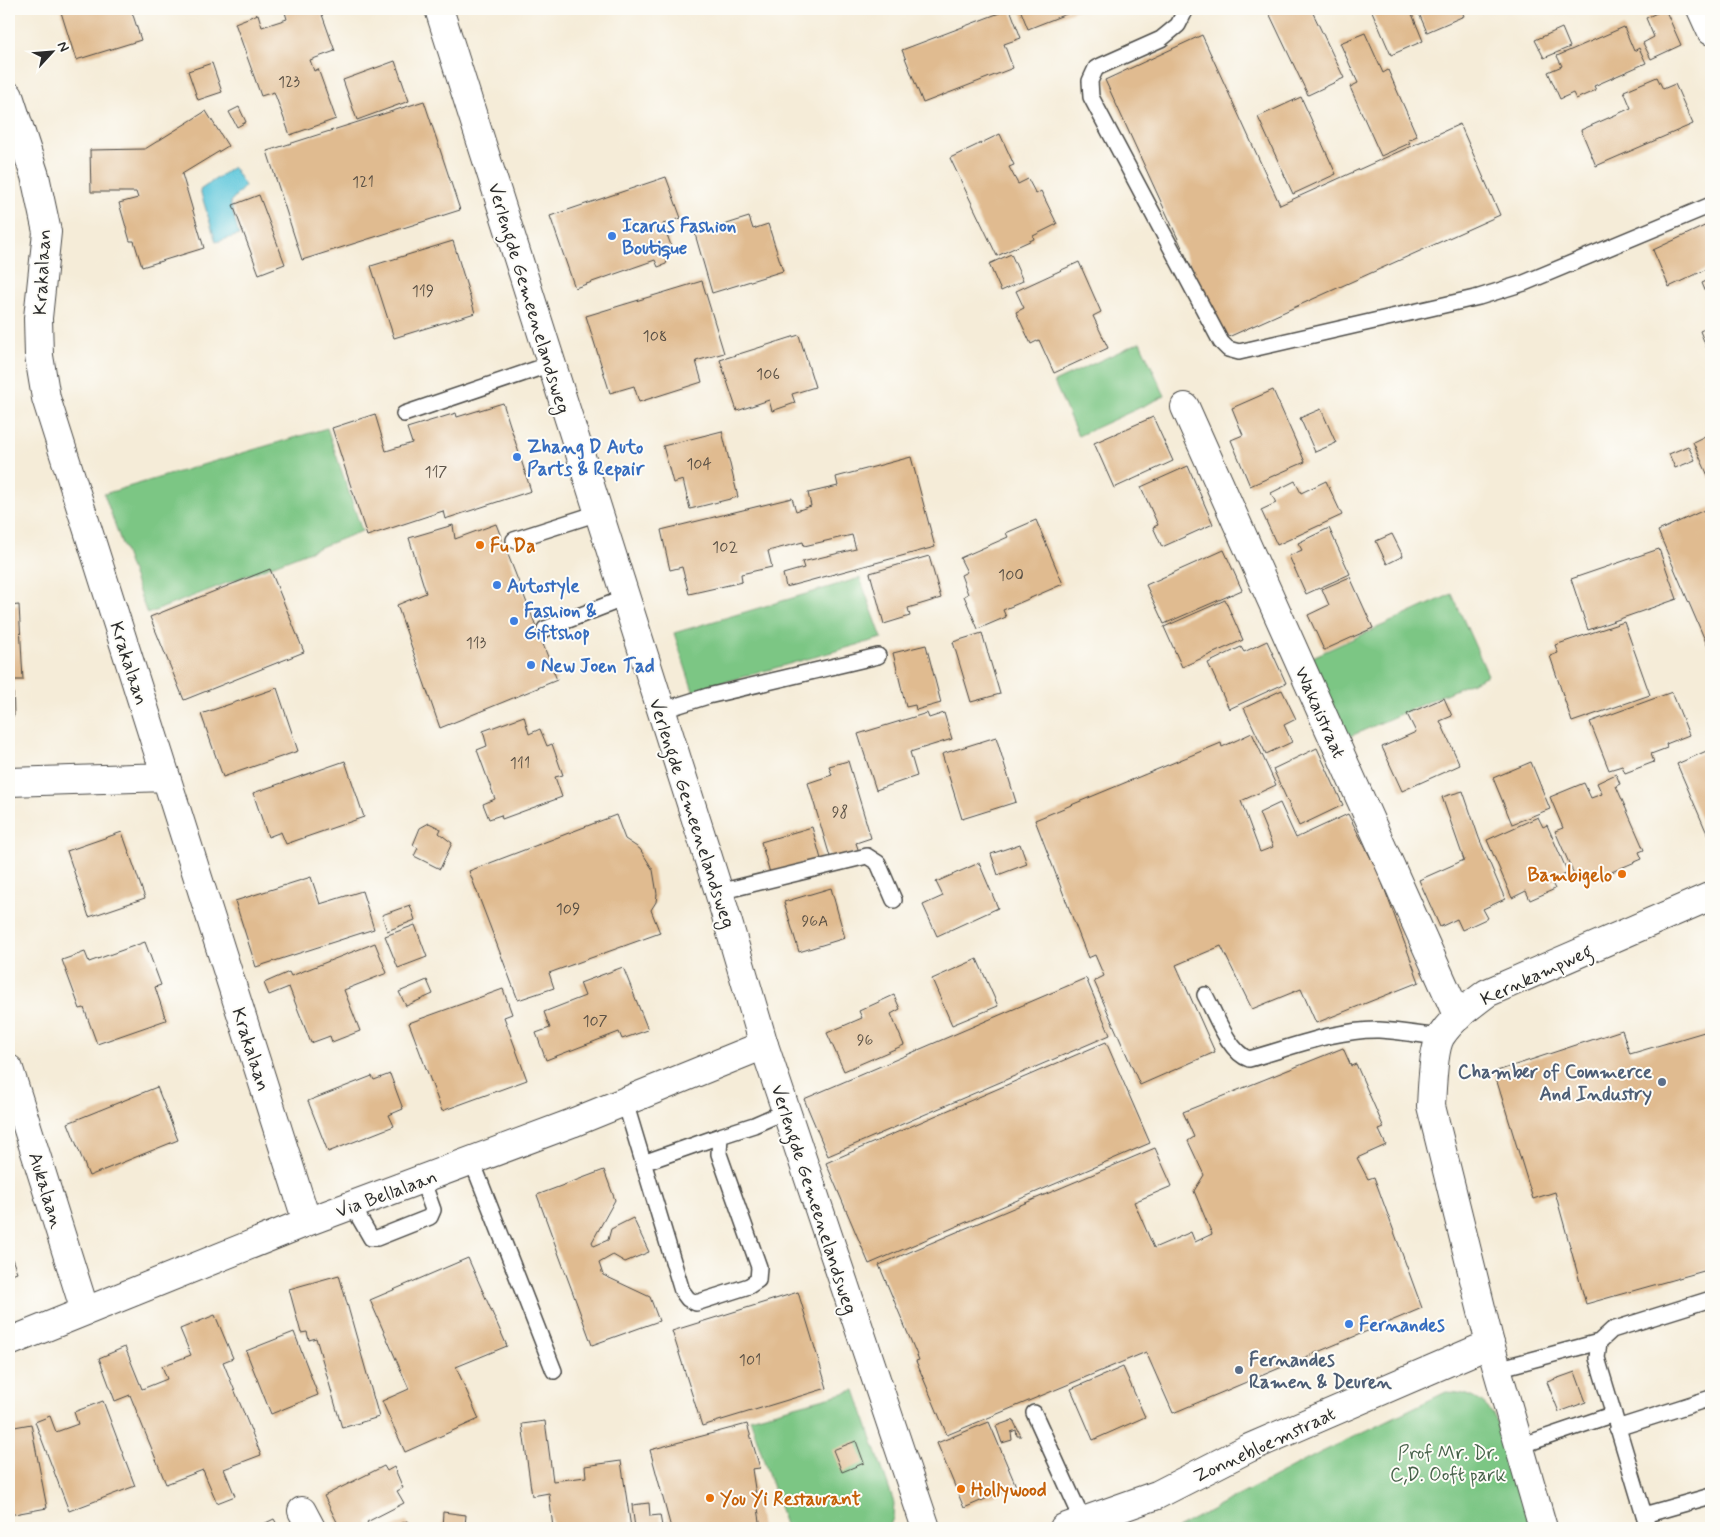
<svg xmlns="http://www.w3.org/2000/svg" width="1720" height="1537" font-family="Mynerve,sans-serif">
<rect width="100%" height="100%" fill="#fdfcf7"/>
<filter id="ink" filterUnits="userSpaceOnUse"><feTurbulence type="fractalNoise" baseFrequency=".02" numOctaves="2"/><feDisplacementMap in="SourceGraphic" scale="10" xChannelSelector="R" yChannelSelector="G"/><feConvolveMatrix kernelMatrix="1 2 1 2 8 2 1 2 1" color-interpolation-filters="sRGB"/></filter>
<filter id="wash" filterUnits="userSpaceOnUse"><feTurbulence type="fractalNoise" baseFrequency=".0096" numOctaves="4" result="noise"/><feDisplacementMap in="SourceGraphic" scale="20" xChannelSelector="R" yChannelSelector="G"/><feGaussianBlur stdDeviation="1.12" result="paint"/><feColorMatrix in="noise" values="0 0 0 0 0 0 0 0 0 0 0 0 0 0 0 0 0 1.4 0 .05"/><feComposite in="paint" operator="in"/></filter>
<g filter="url(#wash)">
<rect width="100%" height="100%" fill="#f5ecd8"/>
<path fill="#7bc684" stroke="#537858" d="M1140 342 1165 396 1078 436 1054 382Z
M327 428 362 531 147 614 104 494Z
M860 578 882 638 693 691 674 633Z
M1452 594 1488 675 1342 740 1306 660Z
M855 1390 894 1503 893 1518 889 1528H786L750 1418Z
M1446 1392C1494 1392 1501 1428 1514 1466 1521 1487 1528 1507 1534 1528H1177L1320 1453Z"/>
<path fill="#5fc7db" stroke="#457983" d="M233 167 245 186 230 202 239 235 216 242 200 190Z"/>
<g id="blocks">
<path fill="#e0bb90" d="M60 9H131L141 40 76 60Z
M284 9H320L335 51 310 60 314 71 318 69 336 119 290 135 274 92 261 96 235 23 258 14 262 27 287 19Z
M1010 9 1021 38 1004 44 1013 68 923 103 902 50Z
M1020 9H1079L1028 29Z
M1278 9H1311L1344 78 1308 95 1269 13Z
M1371 9H1410L1423 41 1391 55Z
M1417 9H1461L1464 16 1427 32Z
M1665 9 1681 45 1651 59 1643 43 1654 37 1646 18Z
M1624 27 1634 51 1639 48 1646 63 1594 86 1596 90 1576 99 1573 93 1560 99 1548 72 1562 66 1557 56Z
M1562 28 1570 47 1544 58 1535 40Z
M1365 33 1383 73 1388 70 1417 136 1408 140 1410 143 1381 156 1350 87 1358 83 1340 43Z
M1202 35 1280 205 1460 124 1500 215 1224 339 1105 80Z
M395 61 409 101 357 120 343 80Z
M212 63 222 92 198 100 188 71Z
M1657 77 1663 89 1675 84 1693 124 1596 166 1581 130 1631 108 1624 91Z
M1301 97 1336 174 1293 194 1258 117Z
M424 101 460 210 302 260 267 151Z
M239 107 246 122 237 127 229 112Z
M206 111 228 146 182 174 204 248 142 267 134 241H130L119 203 138 198 136 192H91L90 150 145 149Z
M1000 134 1014 165 1009 167 1018 184 1028 179 1036 194 1041 191 1057 224 1033 236 1034 239 997 256 950 158Z
M666 177 681 218 663 224 672 248 666 264 658 267 655 260 575 288 550 216Z
M259 195 285 264 259 274 233 205Z
M749 217 753 229 768 224 783 271 712 293 695 234Z
M1711 223V267L1669 287 1653 250Z
M453 241 475 313 394 338 371 266Z
M1011 254 1023 281 1001 291 989 264Z
M1079 262 1101 312 1093 316 1108 348 1054 373 1039 340 1031 344 1016 312 1024 308 1016 291Z
M1711 279V305L1702 283Z
M702 281 724 353 696 361 702 382 639 402 634 386 610 393 586 316Z
M1711 326V359L1700 331Z
M799 335 815 387 792 394 795 403 772 411 769 400 737 411 720 360Z
M1273 390 1305 462 1250 486 1231 440 1243 435 1232 408Z
M503 403 531 491 445 519 443 511 367 536 332 428 375 414 386 451 412 443 407 428 456 413 457 417Z
M1321 409 1336 443 1315 452 1300 418Z
M1153 417 1173 461 1114 488 1094 443Z
M722 431 738 497 690 509 683 480 673 483 663 446Z
M1711 433V477L1709 478 1693 442Z
M1688 446 1695 460 1675 468 1669 454Z
M911 457 935 547 786 587 783 574 804 568 802 562 856 549 852 535 804 546 803 542 768 551 772 567 741 574 742 582 689 594 682 567 670 570 661 530 792 498 796 511 811 506 808 493 838 486 836 477Z
M1188 466 1213 524 1162 547 1153 527 1158 525 1141 487Z
M1295 481 1301 493 1326 481 1342 515 1277 545 1261 510 1276 503 1271 493Z
M1711 507V654L1658 531Z
M1036 520 1063 584 1003 610 1006 617 978 629 964 596 968 594 961 575 967 572 960 558 1008 537 1006 533Z
M496 524 557 680 440 728 397 605 426 593 409 538 453 525 455 539Z
M1329 528 1350 574 1306 594 1289 556 1302 550 1298 543Z
M1392 534 1403 556 1387 564 1376 541Z
M1659 549 1677 599 1588 630 1571 579Z
M1224 550 1242 590 1164 624 1146 585Z
M929 556 941 598 908 608 910 616 884 624 870 573Z
M270 569 304 652 184 700 150 617Z
M1350 577 1373 628 1324 650 1308 615 1329 605 1322 589Z
M1225 600 1243 640 1182 667 1164 627Z
M19 605 23 680H13L14 716H9V606Z
M1624 622 1650 695 1572 722 1550 656 1558 653 1555 645Z
M982 633 1000 694 971 702 953 642Z
M1267 641 1286 683 1229 709 1208 663 1241 647 1244 652Z
M926 645 941 703 916 710 915 705 906 707 893 653Z
M277 688 298 751 223 777 201 714Z
M1282 690 1296 719 1284 725 1292 742 1266 754 1244 708Z
M1672 692 1689 735 1666 744 1667 748 1651 754 1654 762 1625 773 1622 766 1609 770 1590 722Z
M1444 698 1452 716 1440 721 1460 765 1402 791 1382 747 1416 732 1407 714Z
M927 713 929 718 944 713 952 739 910 752 917 776 876 790 858 734Z
M524 716 529 734 540 729 547 746 552 744 563 775 555 777 562 797 502 819 501 815 489 819 483 804 495 799 477 750 487 746 483 731Z
M1252 733 1276 785 1241 801 1260 852 1273 847 1259 813 1280 803 1296 838 1348 814 1379 874 1419 982 1316 1023 1301 989 1252 1009 1221 946 1176 965 1215 1052 1140 1085 1094 981 1104 976 1095 955 1088 958 1035 820 1221 743 1222 747Z
M996 737 1016 802 962 819 942 754Z
M1317 748 1343 805 1299 826 1273 769Z
M1711 749V838H1709L1677 764Z
M345 761 364 817 286 844 281 832 268 837 253 793Z
M848 761 871 838 856 843 859 852 831 860 808 783 832 775 829 766Z
M1531 762 1550 809 1512 824 1493 778Z
M1616 774 1620 784 1616 786 1644 850 1639 852 1642 859 1586 883 1582 874 1575 877 1555 831 1563 828 1550 797 1584 783 1591 798 1602 794 1597 783Z
M1463 791 1479 838 1505 899 1483 909 1488 918 1462 930 1457 919 1440 927 1419 880 1464 860 1442 797Z
M616 815 625 839 640 849 653 870 657 894 656 902 651 910 660 933 549 973 554 988 518 1000 469 871Z
M1538 817 1543 827 1547 825 1568 873 1551 881 1555 889 1530 900 1526 891 1512 898 1487 840Z
M429 823 441 829 439 833 452 843 440 869 414 856 418 848 413 845 420 828Z
M812 827 821 859 770 873 761 842Z
M122 832 145 898 89 917 67 851Z
M1020 844 1027 864 998 875 991 854Z
M979 863 998 908 937 936 923 905 943 896 936 882Z
M311 877 320 904 362 891 374 929 256 967 235 901Z
M831 888 845 938 799 952 784 902Z
M410 905 415 920 387 931 382 915Z
M415 925 427 957 398 968 385 936Z
M145 942 161 985 155 987 166 1020 97 1044 84 1008 80 1009 62 960 85 952 89 962Z
M375 943 387 973 344 990 360 1031 332 1042 330 1036 311 1043 289 987 269 995 264 983 289 972 291 976Z
M977 959 998 1006 952 1025 932 979Z
M623 967 648 1030 622 1039 619 1032 546 1060 536 1033 550 1028 544 1012 585 996 580 983Z
M1086 978 1110 1035 828 1156 804 1099Z
M427 980 433 994 406 1006 399 992Z
M503 989 512 1014 504 1017 527 1080 442 1111 409 1023Z
M894 995 900 1009 891 1014 904 1045 844 1071 827 1033 862 1018 859 1011Z
M1622 1030 1630 1054 1711 1030V1269L1586 1304 1555 1192 1533 1199 1494 1072Z
M1106 1042 1150 1143 869 1264 826 1163Z
M1343 1048 1351 1066 1356 1064 1384 1128 1379 1130 1386 1145 1357 1158 1368 1179 1374 1177 1422 1308 1173 1413 1146 1352 947 1435 916 1361 919 1360 879 1265 1155 1148 1172 1186 1134 1202 1154 1248 1191 1232 1195 1242 1212 1234 1194 1191 1204 1175 1188 1141 1194 1137 1183 1112Z
M390 1074 403 1109 389 1115 394 1126 328 1152 308 1101 372 1076 374 1080Z
M157 1087 178 1140 89 1176 68 1123Z
M604 1170 615 1200 592 1242 594 1246 608 1240 611 1229 633 1218 649 1252 625 1262 613 1255 599 1263 603 1275 650 1297 659 1321 592 1345 537 1195Z
M9 1251 17 1272 9 1275Z
M468 1258 507 1346 456 1367 479 1419 405 1452 382 1401 409 1389 370 1300Z
M339 1275 379 1417 342 1428 316 1338 309 1340 307 1332 301 1333 289 1289Z
M798 1292 827 1388 702 1426 672 1331Z
M215 1315 233 1358 223 1362 261 1455 224 1469 235 1496 217 1503 203 1470 166 1484 130 1395 115 1401 99 1358 125 1347 142 1389 167 1379 162 1366 191 1355 180 1329Z
M294 1332 318 1395 271 1414 246 1351Z
M1123 1367 1145 1417 1093 1440 1071 1389Z
M1575 1372 1586 1402 1559 1412 1547 1382Z
M103 1401 135 1486 69 1511 35 1422 50 1416 56 1432 78 1424 74 1412Z
M1013 1420 1021 1436H1017L1016 1430 1011 1432 1012 1440 1002 1443 996 1426Z
M545 1421 553 1481 586 1477 585 1466 621 1461 631 1528H553L549 1493 532 1496 522 1424Z
M989 1422 1016 1486 964 1508 937 1443Z
M31 1424 47 1508 9 1515V1428Z
M747 1424 760 1468 752 1469 761 1528H671L650 1450Z
M856 1441 864 1463 842 1472 833 1450Z
M384 1466 387 1471 394 1467 403 1488 397 1491 404 1503 367 1522 370 1528H340L324 1496Z
M649 1503 650 1516 660 1515 662 1526 666 1525 667 1528H635L632 1505Z
M443 1512 466 1515 465 1526 475 1528H442Z
M274 1519 279 1528H255Z
M407 1521 410 1528H391Z"/>
</g>
</g>
<g filter="url(#ink)">
<use href="#blocks" fill-opacity="0" stroke="#494845" stroke-width="1"/>
<g fill="none" stroke-linecap="round" stroke-linejoin="round">
<defs>
<path id="lane" d="M1186 9 1178 25 1161 39 1096 68 1090 81 1091 97 1221 342 1228 349 1239 352 1479 297 1524 283 1711 205
M404 414 551 364
M514 540 598 513
M545 629 625 598
M660 711 708 696 878 656
M719 892 867 856 878 863 894 900
M1205 995C1215 1013 1229 1053 1249 1059 1290 1048 1336 1029 1379 1030 1399 1031 1420 1035 1440 1037
M625 1102 682 1291 688 1299 696 1303 749 1286 758 1280 759 1267 719 1154 720 1136 754 1125 786 1111
M472 1161 554 1371
M643 1163 720 1136
M352 1205 371 1238H377L430 1217 433 1210 422 1179
M1497 1369 1599 1342
M1034 1413 1083 1521
M1617 1428 1711 1398
M1520 1446 1614 1414
M1644 1515 1711 1496
M1648 1528 1597 1358 1599 1342 1612 1330 1711 1299"/>
<path id="street" d="M1701 9 1711 31
M9 96 35 176 47 232 38 318 39 356 46 398 307 1222
M1185 407 1458 1017
M9 782 166 777
M9 1069 85 1311
M9 1342 307 1222 572 1123 764 1045
M1490 1344 1543 1528
M302 1511 311 1528"/>
<path id="secondary" d="M439 9 719 892 764 1045 926 1528
M1064 1528 1157 1495 1249 1448 1490 1344 1431 1106C1432 1090 1433 1049 1441 1036 1452 1019 1471 1005 1487 993L1711 896"/>
</defs>
<use href="#lane" stroke="#494845" stroke-width="18"/>
<use href="#street" stroke="#494845" stroke-width="30"/>
<use href="#secondary" stroke="#494845" stroke-width="30"/>
<use href="#lane" stroke="#fff" stroke-width="15"/>
<use href="#street" stroke="#fff" stroke-width="28"/>
<use href="#secondary" stroke="#fff" stroke-width="28"/>
</g>
</g>
<g fill="#3f7fe0" stroke="#fdfcf7" stroke-width="2">
<circle cx="612" cy="236" r="5"/>
<circle cx="517" cy="457" r="5"/>
<circle cx="497" cy="585" r="5"/>
<circle cx="514" cy="621" r="5"/>
<circle cx="531" cy="665" r="5"/>
<circle cx="1349" cy="1324" r="5"/>
</g>
<g fill="#e8710a" stroke="#fdfcf7" stroke-width="2">
<circle cx="480" cy="545" r="5"/>
<circle cx="1622" cy="874" r="5"/>
<circle cx="961" cy="1489" r="5"/>
<circle cx="710" cy="1498" r="5"/>
</g>
<g fill="#5c6f8a" stroke="#fdfcf7" stroke-width="2">
<circle cx="1662" cy="1082" r="5"/>
<circle cx="1239" cy="1370" r="5"/>
</g>
<g text-anchor="middle" stroke-width="4" stroke-linejoin="round" paint-order="stroke">
<g font-size="16" fill="#584f44">
<text x="289" y="87">123</text>
<text x="363" y="187">121</text>
<text x="423" y="296">119</text>
<text x="655" y="341">108</text>
<text x="768" y="379">106</text>
<text x="699" y="469">104</text>
<text x="436" y="477">117</text>
<text x="725" y="552">102</text>
<text x="1011" y="580">100</text>
<text x="476" y="648">113</text>
<text x="520" y="768">111</text>
<text x="840" y="817">98</text>
<text x="568" y="914">109</text>
<text x="815" y="926">96A</text>
<text x="595" y="1026">107</text>
<text x="865" y="1045">96</text>
<text x="750" y="1365">101</text>
</g>
<g font-size="19" font-weight="bold" fill="#366cbe" stroke="#fdfcf7" text-anchor="start">
<text x="622" y="232">Icarus Fashion<tspan x="622" dy="22">Boutique</tspan></text>
<text x="527" y="453">Zhang D Auto<tspan x="527" dy="22">Parts &amp; Repair</tspan></text>
<text x="507" y="592">Autostyle</text>
<text x="524" y="617">Fashion &amp;<tspan x="524" dy="22">Giftshop</tspan></text>
<text x="541" y="672">New Joen Tad</text>
<text x="1359" y="1331">Fernandes</text>
</g>
<g font-size="19" fill="#2b2b2b" stroke="#fdfcf7">
<text transform="translate(41 272) rotate(-87)" y="7">Krakalaan</text>
<text transform="translate(530 298) rotate(73)" y="7">Verlengde Gemeenelandsweg</text>
<text transform="translate(130 663) rotate(72)" y="7">Krakalaan</text>
<text transform="translate(1321 712) rotate(66)" y="7">Wakaistraat</text>
<text transform="translate(693 813) rotate(72)" y="7">Verlengde Gemeenelandsweg</text>
<text transform="translate(1536 974) rotate(-25)" y="7">Kernkampweg</text>
<text transform="translate(252 1049) rotate(72)" y="7">Krakalaan</text>
<text transform="translate(47 1190) rotate(73)" y="7">Aukalaan</text>
<text transform="translate(386 1193) rotate(-20)" y="7">Via Bellalaan</text>
<text transform="translate(815 1199) rotate(72)" y="7">Verlengde Gemeenelandsweg</text>
<text transform="translate(1264 1444) rotate(-25)" y="7">Zonnebloemstraat</text>
</g>
<g font-size="19" font-weight="bold" fill="#c56008" stroke="#fdfcf7" text-anchor="start">
<text x="490" y="552">Fu Da</text>
<text x="1612" y="881" text-anchor="end">Bambigelo</text>
<text x="971" y="1496">Hollywood</text>
<text x="720" y="1505">You Yi Restaurant</text>
</g>
<g font-size="19" font-weight="bold" fill="#4e5e75" stroke="#fdfcf7" text-anchor="end">
<text x="1652" y="1078">Chamber of Commerce<tspan x="1652" dy="22">And Industry</tspan></text>
<text x="1249" y="1366" text-anchor="start">Fernandes<tspan x="1249" dy="22">Ramen &amp; Deuren</tspan></text>
</g>
<g font-size="19" fill="#47614a" stroke="#fdfcf7">
<text x="1448" y="1459">Prof Mr. Dr.<tspan x="1448" dy="22">C,D. Ooft park</tspan></text>
</g>
</g>
<rect width="1720" height="1537" fill="none" stroke="#fdfcf7" stroke-width="30"/>
<g transform="translate(52 52) rotate(64)" stroke="#fdfcf7" stroke-width="4" paint-order="stroke">
<path d="M0-4L9 19L0 12L-9 19Z" fill="#2b2b2b"/>
<text y="-8" font-size="14" font-weight="bold" text-anchor="middle" fill="#2b2b2b">N</text>
</g>
</svg>
